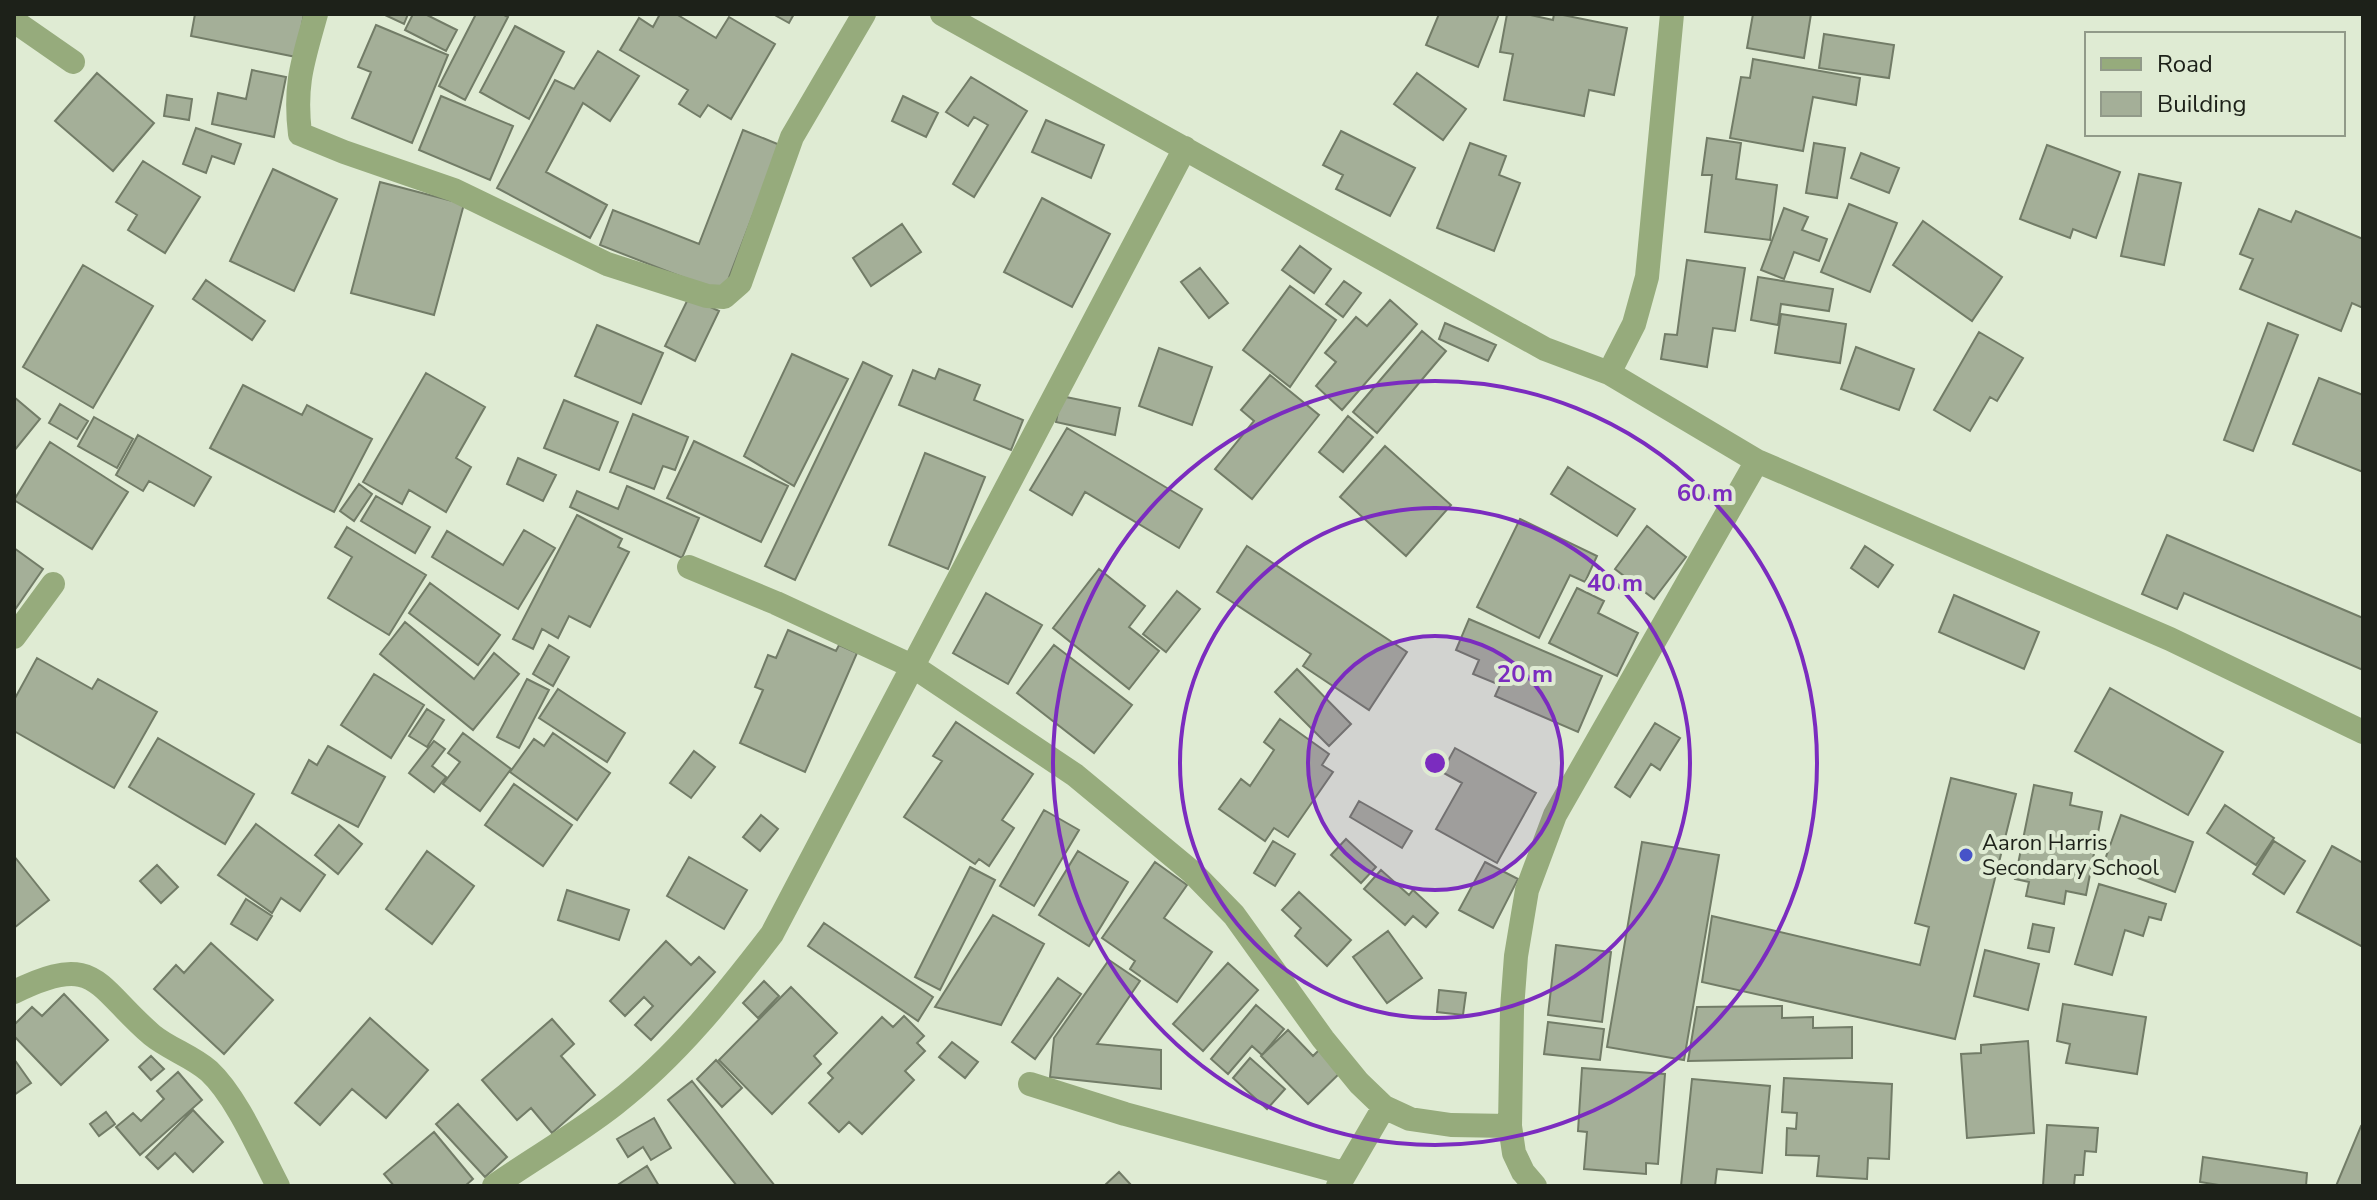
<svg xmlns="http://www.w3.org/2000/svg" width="2377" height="1200" font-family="'Nunito Sans',sans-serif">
<rect width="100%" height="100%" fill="#dfebd3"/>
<path fill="#a4af98" stroke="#727c67" stroke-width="2" d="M195 14H304L296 57 191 36Z
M383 14H408L404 24Z
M413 14H425L457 30 446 51 405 30Z
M476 14H502L508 17 465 100 439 86Z
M660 14H676L716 38 729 17 775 44 731 119 708 105 700 117 679 104 688 90 620 50 639 18 653 27Z
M773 14H794L789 23Z
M1439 14H1499L1478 67 1426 45Z
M1507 14H1526L1553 20 1554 14H1558L1627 28 1614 95 1589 90 1584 116 1504 100 1513 54 1500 52Z
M1753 14H1811L1804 58 1747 48Z
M376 25 448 55 412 143 352 118 371 72 358 67Z
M515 26 564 52 529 119 480 92Z
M1824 34 1894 45 1889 78 1819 68Z
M598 51 639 76 610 121 583 103 546 172 607 205 590 238 497 188 555 80 574 89Z
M1753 59 1860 78 1856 105 1813 97 1803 151 1730 138 1741 77 1750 78Z
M252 70 286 77 274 137 212 124 218 93 246 99Z
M97 73 154 123 113 171 55 121Z
M1417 73 1466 109 1443 140 1394 104Z
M971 77 1027 111 974 197 953 184 988 125 974 117 968 126 946 112Z
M167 95 192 99 189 120 164 116Z
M441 96 513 126 490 180 419 150Z
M903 96 938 113 926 137 892 121Z
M1046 120 1104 145 1091 178 1032 152Z
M196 128 241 144 234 164 212 156 206 173 183 164Z
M743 130 780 145 723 293 600 245 613 210 699 244Z
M1341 131 1415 168 1390 216 1336 189 1343 175 1323 165Z
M1707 138 1741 143 1736 179 1777 185 1770 240 1705 232 1712 175H1702Z
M1470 143 1506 156 1499 175 1520 183 1494 251 1437 228Z
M1814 143 1845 148 1837 198 1806 193Z
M2047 145 2120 172 2096 238 2073 229 2070 238 2020 219Z
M1861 153 1899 168 1889 193 1851 178Z
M143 161 200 197 165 253 128 230 137 215 116 202Z
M273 169 337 199 294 291 230 261Z
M2139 174 2181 183 2164 265 2121 256Z
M380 182 464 204 434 315 351 293Z
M1042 198 1110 234 1072 307 1004 272Z
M1849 204 1897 223 1870 292 1821 272Z
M1784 208 1808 217 1802 230 1827 239 1819 261 1794 252 1784 279 1761 270Z
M2259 209 2291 222 2296 211 2363 239V308L2352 303 2341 331 2240 289 2253 259 2240 254Z
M1923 221 2002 277 1972 321 1893 265Z
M902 224 921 252 871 286 853 258Z
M1300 246 1331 269 1314 293 1282 270Z
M1687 260 1745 268 1735 331 1713 328 1707 367 1661 359 1665 334 1677 335Z
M83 265 153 306 93 408 23 367Z
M1200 268 1228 303 1209 318 1181 282Z
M1758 277 1833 289 1829 311 1781 304 1778 325 1751 320Z
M206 280 265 321 252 340 193 299Z
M1344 281 1361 293 1343 317 1326 304Z
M1290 286 1336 320 1290 387 1243 350Z
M689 297 719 311 695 361 665 346Z
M1390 300 1417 324 1342 410 1316 386 1336 362 1325 353 1356 317 1367 326Z
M1781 314 1846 324 1840 363 1775 353Z
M1445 323 1496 345 1488 361 1439 339Z
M2268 323 2298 335 2253 451 2224 440Z
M597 325 663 353 641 404 575 376Z
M1422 331 1446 351 1377 433 1353 412Z
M1979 332 2023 358 1997 401 1990 397 1970 431 1934 410Z
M1856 347 1914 369 1899 410 1841 389Z
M1159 348 1212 367 1192 425 1139 406Z
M792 354 848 379 794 486 744 456Z
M863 362 892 376 795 580 765 566Z
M939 369 980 385 974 400 1023 420 1011 450 899 405 913 370 935 379Z
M426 373 485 407 456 458 471 467 446 512 409 490 402 504 363 482Z
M1270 375 1319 415 1252 499 1215 469 1254 421 1241 410Z
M2319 378 2363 395V472L2293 444Z
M243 385 302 415 307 405 372 439 334 512 210 448Z
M1061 396 1120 408 1115 435 1056 422Z
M14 397 40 419 14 451Z
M564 400 618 422 599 470 544 448Z
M60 404 88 421 77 439 49 423Z
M633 414 688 437 675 470 663 466 654 489 610 472Z
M1348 416 1373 437 1343 472 1319 452Z
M94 417 133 439 117 468 78 446Z
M1067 428 1202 509 1179 548 1085 492 1072 515 1030 490Z
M138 435 211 477 194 506 149 481 143 491 116 475Z
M694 441 788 486 761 542 667 498Z
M50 442 128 492 92 549 14 500Z
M1385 446 1451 505 1406 556 1340 497Z
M925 453 985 477 948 569 889 545Z
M518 458 556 475 543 501 507 484Z
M1568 467 1635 509 1617 536 1551 494Z
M359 484 372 494 354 521 340 511Z
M627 486 699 518 682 558 570 507 577 491 618 509Z
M376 496 430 527 415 553 361 521Z
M577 515 622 539 618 547 629 552 590 627 569 616 558 638 542 629 533 649 513 639Z
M1520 519 1597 556 1585 582 1570 575 1539 638 1477 607Z
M1647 526 1686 557 1654 599 1615 569Z
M347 527 426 575 389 635 328 598 352 557 335 547Z
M524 530 555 548 518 609 432 557 447 531 503 565Z
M2167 535 2363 618V670L2184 593 2177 609 2142 594Z
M1247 546 1407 652 1369 710 1303 666 1311 654 1217 592Z
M1865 546 1893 565 1878 587 1851 568Z
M14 548 43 569 14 611Z
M1099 569 1145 606 1129 627 1159 651 1129 689 1053 628Z
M430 583 500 635 478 665 409 613Z
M1577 588 1604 601 1598 613 1638 633 1617 676 1549 643Z
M1177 591 1200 609 1166 652 1143 634Z
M986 593 1042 625 1008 684 953 653Z
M1954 595 2039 632 2024 669 1939 632Z
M1469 619 1602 676 1578 732 1495 696 1500 685 1473 674 1479 660 1456 650Z
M405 622 474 679 494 653 519 674 473 730 380 654Z
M788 630 836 651 839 645 857 653 805 772 740 743 763 690 755 687 768 655 776 658Z
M549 645 569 657 553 686 533 674Z
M1054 645 1132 705 1094 753 1017 693Z
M37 658 92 689 98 679 157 712 114 788 14 731V700Z
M1297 669 1351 724 1329 746 1275 692Z
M374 674 424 705 391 758 341 725Z
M527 679 549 690 519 748 497 737Z
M2110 688 2223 752 2188 815 2075 751Z
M558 689 625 733 607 762 539 718Z
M427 709 444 720 427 747 409 736Z
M1280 719 1329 754 1322 765 1333 772 1288 837 1274 828 1265 841 1219 809 1241 779 1250 786 1274 750 1264 742Z
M956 722 1033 774 1002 820 1014 828 989 866 979 859 975 864 904 817 942 761 933 756Z
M1655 723 1680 738 1660 770 1651 764 1630 797 1615 787Z
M463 733 511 769 480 811 443 784 460 762 448 753Z
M553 733 610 773 577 820 510 772 534 739 544 746Z
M158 738 254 794 225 844 129 787Z
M434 741 445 749 432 766 446 777 434 792 409 773Z
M328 746 385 777 358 827 292 793 309 760 317 765Z
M1455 748 1536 793 1497 863 1436 829 1462 783 1442 772Z
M694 751 715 767 691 798 670 783Z
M1951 778 2016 794 1955 1039 1702 982 1712 916 1920 965 1929 927 1915 923Z
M514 784 572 825 543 866 485 825Z
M2034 785 2072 793 2070 805 2102 812 2086 895 2066 891 2064 904 2026 896 2029 882 2015 879Z
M1359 801 1412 831 1402 848 1350 817Z
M2225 805 2274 838 2256 865 2207 833Z
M1044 810 1079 830 1034 906 1000 886Z
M761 815 778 829 760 851 743 837Z
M2121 815 2193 842 2175 892 2103 865Z
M256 824 325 875 300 911 281 898 272 913 218 875Z
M339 825 362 844 338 874 315 855Z
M1346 839 1376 867 1361 883 1331 855Z
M1273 841 1295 854 1275 886 1254 873Z
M2274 841 2305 861 2284 894 2253 874Z
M1642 842 1719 855 1684 1060 1607 1047Z
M2332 846 2363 863V947L2297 912Z
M427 851 474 886 432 944 386 909Z
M1078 851 1128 882 1089 946 1039 915Z
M14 856 49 900 14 928Z
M689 857 747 890 724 929 667 896Z
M1155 862 1187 885 1164 918 1212 952 1177 1002 1130 969 1135 961 1102 938Z
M1485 862 1518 879 1493 928 1459 910Z
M157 865 178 887 161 903 140 881Z
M970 867 995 880 940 990 915 977Z
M1381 870 1409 895 1413 890 1438 913 1426 927 1413 916 1405 925 1364 889Z
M2099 884 2166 904 2161 920 2149 917 2143 936 2125 930 2112 975 2075 964Z
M567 890 629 910 619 940 558 920Z
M1299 892 1351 940 1327 966 1295 936 1301 928 1282 910Z
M246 899 272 916 257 940 231 924Z
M993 915 1044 944 1001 1025 935 1007Z
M824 923 933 997 918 1021 808 946Z
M2033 924 2054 928 2049 952 2028 948Z
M1388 931 1422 978 1387 1003 1353 957Z
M666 941 691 965 699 957 715 972 651 1040 635 1025 653 1006 644 997 625 1016 610 1001Z
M211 943 273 1000 224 1054 154 989 176 965 184 973Z
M1556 945 1611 952 1602 1022 1548 1015Z
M1985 950 2039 964 2028 1010 1974 996Z
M1109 960 1140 981 1097 1044 1161 1050V1089L1050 1077 1054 1038Z
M1228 963 1258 990 1203 1051 1173 1024Z
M1058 978 1081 994 1035 1059 1012 1042Z
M764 981 779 996 758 1018 743 1003Z
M791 987 837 1033 814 1056 821 1064 772 1114 719 1060Z
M1439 990 1466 993 1463 1015 1437 1012Z
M64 994 108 1040 61 1085 14 1036V1025L32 1007 42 1016Z
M2063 1004 2146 1017 2137 1074 2066 1063 2070 1044 2057 1041Z
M1256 1005 1284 1029 1262 1055 1252 1046 1228 1074 1211 1059Z
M1782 1006V1018L1813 1017V1028L1852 1027V1058L1688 1061 1697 1007Z
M904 1016 924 1036 917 1043 925 1051 905 1071 914 1080 862 1134 849 1122 839 1132 809 1103 833 1078 828 1073 882 1017 893 1027Z
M370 1018 428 1070 386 1118 352 1089 320 1125 295 1103Z
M552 1019 574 1044 561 1056 595 1095 552 1133 531 1108 517 1120 482 1080Z
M1548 1022 1604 1029 1600 1060 1544 1054Z
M1288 1030 1313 1056 1321 1048 1343 1070 1308 1104 1261 1056Z
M2028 1041 2034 1133 1967 1138 1961 1054 1981 1053V1045Z
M952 1042 978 1062 965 1078 939 1057Z
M151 1056 164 1069 151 1080 139 1067Z
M1250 1058 1285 1089 1267 1109 1233 1078Z
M14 1059 31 1083 14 1095Z
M716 1060 742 1088 722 1107 697 1079Z
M1582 1068 1665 1074 1658 1164 1646 1163V1174L1584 1169 1587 1132 1578 1131Z
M178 1072 202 1100 140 1155 116 1127 133 1113 141 1121 164 1099 157 1091Z
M1784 1078 1892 1084 1889 1159 1868 1158 1867 1179 1817 1176 1819 1156 1786 1155 1787 1128 1796 1129 1797 1113 1782 1112Z
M1692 1079 1770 1086 1762 1173 1717 1169 1715 1186H1681Z
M692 1081 775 1186H737L668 1100Z
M458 1104 507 1157 485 1177 436 1124Z
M193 1110 223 1142 193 1172 175 1153 158 1169 146 1157Z
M106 1112 115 1124 99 1136 90 1124Z
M654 1118 671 1148 651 1160 643 1147 628 1157 617 1139Z
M2047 1125 2098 1128 2096 1152 2085 1151 2083 1175H2075L2074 1186H2043Z
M2361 1126 2363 1127V1186H2336Z
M434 1132 473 1179 465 1186H394L384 1174Z
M2203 1157 2307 1173 2306 1186H2225L2200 1182Z
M647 1166 659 1186H616Z
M1119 1172 1132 1186H1104Z"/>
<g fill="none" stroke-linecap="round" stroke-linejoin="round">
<path stroke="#96ab7c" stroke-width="24" d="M316 14C303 61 294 84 300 134L344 152 454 190 607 264 707 296 724 297 740 283 792 137 864 14
M942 14 1545 349 1609 373 1757 461 2170 639 2363 732
M14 21 73 62
M1609 373 1634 324 1647 277 1672 14
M689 567 776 603 914 667 1075 775 1192 872 1234 915 1323 1039 1359 1083 1384 1107 1410 1119 1451 1125 1510 1126
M14 637 53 584
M14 992C97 951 95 986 152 1035 169 1049 192 1056 209 1071 237 1097 260 1152 278 1186
M1030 1084 1125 1114 1344 1173
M494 1186C534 1158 577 1134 615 1104 677 1056 725 995 772 934L1185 148
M1338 1186 1384 1107
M1535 1186 1523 1172 1514 1153 1510 1126 1512 1009 1516 956 1527 890 1555 815 1757 461"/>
</g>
<circle cx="1435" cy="763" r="127" fill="#7b2cbf" fill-opacity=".12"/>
<g fill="none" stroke="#7b2cbf" stroke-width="4">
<circle cx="1435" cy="763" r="127"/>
<circle cx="1435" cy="763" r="255"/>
<circle cx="1435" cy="763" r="382"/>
</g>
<circle fill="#4753c8" stroke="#dfebd3" stroke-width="3" cx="1966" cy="855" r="8"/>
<g text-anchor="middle" stroke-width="8" stroke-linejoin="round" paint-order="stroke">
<g font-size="22" fill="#1d2119" stroke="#dfebd3" text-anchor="start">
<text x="1982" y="850">Aaron Harris<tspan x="1982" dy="25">Secondary School</tspan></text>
</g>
</g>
<circle cx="1435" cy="763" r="12" fill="#7b2cbf" stroke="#dfebd3" stroke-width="4"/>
<g font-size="24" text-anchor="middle" font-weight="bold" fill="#7b2cbf" stroke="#dfebd3" stroke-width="8" stroke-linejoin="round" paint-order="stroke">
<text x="1705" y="501">60 m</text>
<text x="1615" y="591">40 m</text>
<text x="1525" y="682">20 m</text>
</g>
<rect width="2377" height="1200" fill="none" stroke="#1d2119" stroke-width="32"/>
<rect x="2085" y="32" width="260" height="104" fill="#dfebd3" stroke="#919a89" stroke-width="2"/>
<rect x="2101" y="58" width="40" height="12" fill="#96ab7c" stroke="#919a89" stroke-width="2"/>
<text x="2157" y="72" font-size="24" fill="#1d2119">Road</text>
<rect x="2101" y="92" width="40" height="24" fill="#a4af98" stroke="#919a89" stroke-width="2"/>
<text x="2157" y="112" font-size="24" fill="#1d2119">Building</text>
</svg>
